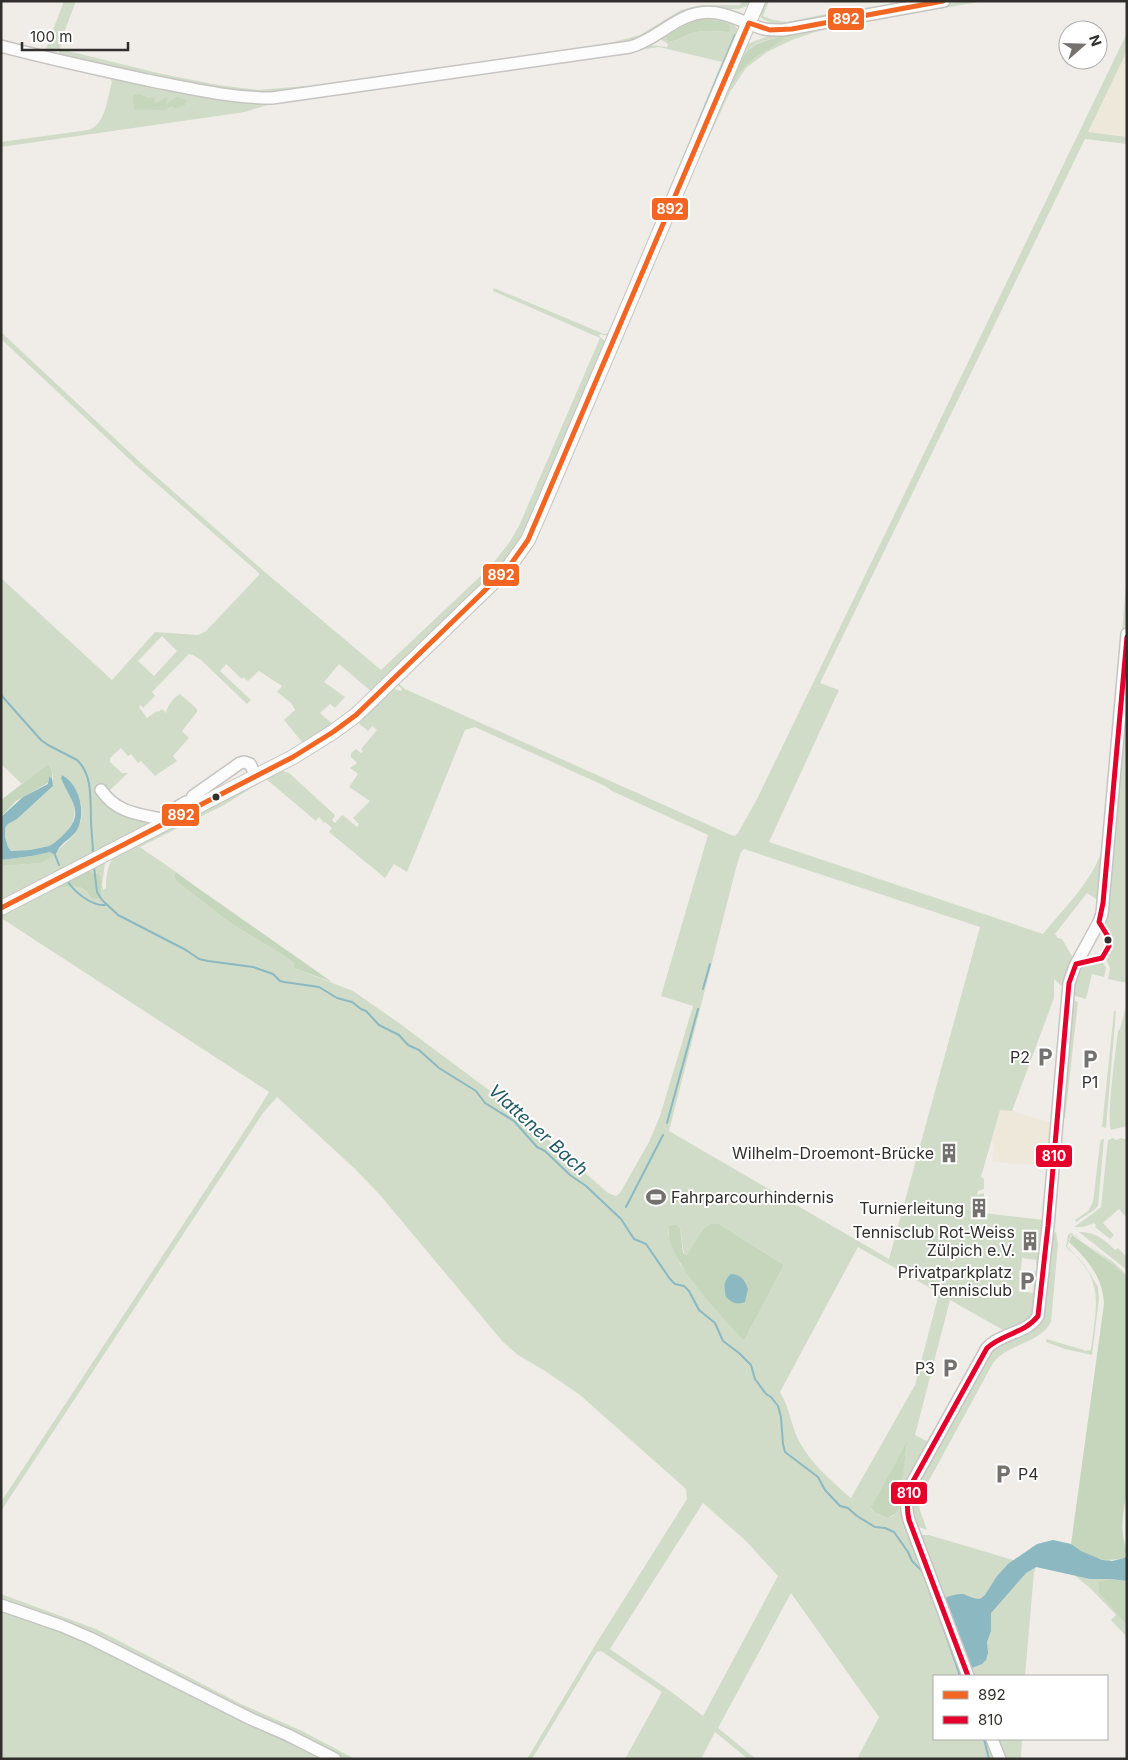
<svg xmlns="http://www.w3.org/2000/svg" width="1128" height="1760" font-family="Inter,sans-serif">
<rect width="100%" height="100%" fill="#f0ede9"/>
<path fill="#eee8da" d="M1127 51V137L1087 132 1101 105Z
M1000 1110 1012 1111 1052 1123 1048 1164 1044 1166 992 1162 994 1144 991 1143Z"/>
<path fill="#d0dcc8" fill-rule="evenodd" d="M64 1H76L62 38 60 49 162 74 218 85 258 90 305 86 306 89 489 63 606 44 640 35 681 10 692 7 702 5H739L744 1H752L747 6 739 9H703L638 41 276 95 224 92 60 55 58 49 51 50 47 54 1 43V41L33 50 45 51Z
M763 1H769L763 16 773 20 787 22 826 14 898 4 783 25 771 23 761 18 759 12Z
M962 1H984L824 29 792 40 767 52 746 68 730 92 690 178 541 526 527 555 516 570 399 684 405 689 731 835 735 836 738 833 757 799 1127 33V51L1088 132 1127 137V144L1085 139 820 683 839 690 769 842 1043 934C1064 908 1093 881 1103 847L1127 574V611L1099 910C1091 937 1070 961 1064 988L1054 979V998L1012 1111 1000 1110 981 1177 984 1179V1189L978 1191 977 1195 984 1193V1201L978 1202 976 1209 984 1210 983 1213 1044 1220 1040 1265H1036V1260L1022 1258 1019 1291 1033 1293 1035 1271 1040 1272C1039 1284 1040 1304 1036 1314 1030 1329 999 1331 987 1344 977 1355 974 1375 962 1383H961C972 1361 981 1340 1003 1330L950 1300 915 1435 929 1442 955 1394 957 1397 904 1491V1515L920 1554 966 1676H934V1739H989L997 1759H857L879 1717 791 1593 718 1728 756 1759H748L715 1732 701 1759H625L662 1692 601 1651 597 1652 594 1656 532 1759H527L594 1647 687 1499 686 1489 580 1395 545 1371 518 1355 503 1342 380 1195 355 1169 277 1097 263 1113 1 1511V1502L251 1121 269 1092 1 918V915L5 914V909L86 868 87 869 102 862V860L105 863 102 885 103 890 106 888C106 873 108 861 119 851L215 801 216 803 238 794V792L254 781 256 782 259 778 274 771 276 772 280 770 289 773 334 814 335 816 332 820 335 823 342 815 344 816 357 827 359 824 353 818 370 801 349 787 358 774 350 768 357 763 351 757V753L356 749 361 753 363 751 361 749 377 730 372 726 368 731 356 721 388 690 394 689 401 691 402 689 397 685 396 681 500 581 511 570 529 545 703 138 743 49 750 43 768 36ZM784 37 783 39C759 56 749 56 733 84L731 85C741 52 747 41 784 37ZM475 727 605 786 612 791 708 835 661 996 693 1006 660 1116 649 1142 620 1193 616 1196 608 1193 505 1102 399 1023 353 991 294 968V963L286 957 229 922 176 881 174 876 176 872 140 847 224 805 266 779 316 821 319 817 324 823 325 822 332 828 329 832 385 878 394 864 407 872 465 730ZM744 849 980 927 889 1259 669 1131 736 868 741 852ZM86 869 93 874H99L101 876V897L98 899H92C78 882 79 887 59 888L58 885ZM1087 893 1099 901C1095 922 1084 939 1073 958L1062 939 1058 938 1055 934ZM676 1224 680 1228 684 1254 688 1255 704 1228 710 1224H719L784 1265 744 1341 680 1264 668 1234 669 1226ZM858 1247 939 1293 915 1385 851 1498C832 1482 812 1464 800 1443 791 1427 790 1408 780 1392ZM907 1444C906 1453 904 1462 903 1472 902 1483 904 1522 884 1517 878 1515 874 1513 871 1509ZM703 1503 747 1542 778 1576 703 1716 670 1691 610 1649Z
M700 16C714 15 727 18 737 28V38L613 333 608 336 600 334 599 336 605 341 607 348 531 526C516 557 493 579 468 603 442 627 415 651 390 677L385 676 383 678V684L373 693 339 664 324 682 345 697 335 708 330 704 320 713 335 726 305 746 284 720 295 710 291 703 277 692 282 686 259 671 248 681 243 677 242 679 226 664 220 671 251 700 247 704 201 660 193 655 189 654 152 692 155 696 143 708 141 705 139 707 147 718 157 711 158 712 162 709 166 713C167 706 174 697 180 694L197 709V712L182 731 189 738 173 756 177 761 155 776 141 761 138 763 131 754 128 756 121 748 110 758V762L122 773H128L106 794 119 805 156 816C143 815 122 811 113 802 107 798 105 791 101 785L97 788C112 810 132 818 159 819L1 899V866L42 863 56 854 59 849 74 835 81 821 82 813 81 804 75 790 66 777 62 775 61 778C62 782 65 785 67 788 77 803 78 820 65 833 60 838 55 843 49 846L30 850 11 851 8 847 5 837V828L8 824 17 819 49 790C55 783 54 771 48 764L22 784 1 764V578L112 680 155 632 198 635 205 632 259 575V573L140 469 1 339V332L142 464 266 573 381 670 489 568 509 543 519 526 600 338 493 291 494 288 604 334 609 333 722 62 659 47 284 100 245 112 1 147V142L88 130C106 125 107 98 112 82L110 77 14 54 1 50V48L52 62 104 73 110 77H122C172 87 222 101 273 100L622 52 649 45 667 47 668 44 660 39 661 37 683 23ZM699 20C710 20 721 19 730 25L731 29 729 32C718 32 707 30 696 32 687 34 679 40 669 42L666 40 667 35 691 22ZM162 636 177 651 154 676 138 661Z
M1127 635V983L1108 979 1110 968 1106 959C1119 938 1106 939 1104 920Z
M1102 961 1106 968 1104 977 1092 974 1086 999 1072 995 1073 982 1080 967Z
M1076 1001 1078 1002 1065 1118 1061 1116 1071 1002Z
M1127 1002V1126L1111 1130C1106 1120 1116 1048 1118 1031L1120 1029Z
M1114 1011H1116L1106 1128 1102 1127Z
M1113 1138 1116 1140 1121 1138 1127 1140V1218L1119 1209 1103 1223 1114 1235 1110 1239 1095 1227 1096 1225 1094 1223 1083 1227H1074L1095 1212 1101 1207 1108 1140Z
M1104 1139 1098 1206 1094 1210 1076 1222 1075 1220 1088 1211 1093 1202 1100 1143 1101 1140Z
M1056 1232 1058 1244 1051 1322C1039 1344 1009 1343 993 1363L920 1497 919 1507 927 1530 916 1526 909 1497 988 1352 1032 1326 1052 1235Z
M1079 1232C1095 1231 1105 1240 1115 1250L1118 1248 1127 1257V1270Z
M1071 1233 1113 1262 1127 1275V1277L1114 1265 1075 1235H1071L1067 1246 1084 1264 1098 1287 1099 1299 1092 1355 1065 1349 1046 1342V1339L1084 1350V1351L1091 1350C1096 1305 1106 1280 1066 1247L1068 1235Z
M922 1535H929L1036 1567 1034 1572 1025 1676H972L920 1536Z
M1071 1544 1081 1551 1112 1561 1127 1581 1111 1579 1098 1583 1099 1593 1127 1626V1637L1111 1620 1116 1615 1091 1589 1072 1573 1068 1563Z
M1 1594 96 1629 239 1703 302 1731 355 1759H341L298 1737 1 1602Z
M1 1609 57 1627 329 1759H1Z
M995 1739H1022L1021 1759H1003Z"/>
<path fill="#c5d6bc" d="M699 20C710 20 721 19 730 25L731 30 729 32C718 32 708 30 696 32 687 34 679 40 669 42L666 40 667 35 691 22Z
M784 36V39C761 55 747 58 733 84L731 85C745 49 744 45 784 36Z
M140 94 148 98 154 97 155 104 168 96 165 105 177 97 187 100 185 105 175 108 171 106 165 110 134 109 133 100 134 95Z
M48 764C51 768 53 772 52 778L49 777 48 783 16 801 1 817V800Z
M50 852 55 855 42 863 1 866V860L32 856Z
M87 869 93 874H99L101 876V897L98 899H92C81 883 77 886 59 888L57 885Z
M176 872 195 886 332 982 294 968V963L286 957 229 922 176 881 174 876Z
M676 1224 680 1228 683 1253 687 1255 704 1228 710 1224H719L784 1265 744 1341C724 1318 662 1256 669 1226Z
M1072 1235 1114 1265 1127 1277V1490C1125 1505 1121 1520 1123 1535 1124 1544 1128 1550 1124 1558 1102 1563 1089 1557 1071 1544L1104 1304C1103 1277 1087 1259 1069 1242Z
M907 1442 899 1508 895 1514 887 1518 875 1513 871 1508Z
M1111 1579 1127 1581V1626L1099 1593 1098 1582Z"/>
<path fill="#8bb8c1" d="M62 775C79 784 86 811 78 828 74 837 65 840 59 848 58 850 57 853 55 855L50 852 32 856 1 860V817L23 797 48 784 49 777 52 778 53 786 17 819 8 824 5 828V837L8 847 11 851 30 850 49 846C55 843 60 838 65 833 87 811 68 798 61 778Z
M731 1274C741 1275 745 1280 748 1289L745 1302C737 1305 732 1303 726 1297 724 1288 723 1281 731 1274Z
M1053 1540 1071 1544 1081 1551 1102 1560 1112 1561 1124 1558 1127 1555V1581L1111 1579H1090L1036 1567 1026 1573 991 1613V1631L987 1642 988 1653 986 1660 982 1664 959 1673 934 1602C943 1599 954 1593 963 1594 969 1596 974 1599 980 1599L985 1595 997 1576 1008 1564 1037 1544Z"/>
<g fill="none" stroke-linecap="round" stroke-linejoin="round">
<path stroke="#8bb8c1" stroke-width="2" d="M697 126 735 35
M1 695 41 740 48 745 77 760C93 775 90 799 91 819 91 831 93 842 93 854
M55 855 59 865
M94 867 97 892 102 900 118 915 186 950 199 959 208 961 253 967 273 974 280 981 284 982 319 987 337 998 352 1002 361 1009 366 1011 379 1025 399 1035 408 1045 419 1050 439 1068 476 1091 485 1103 514 1121 537 1147 545 1151 570 1175 586 1186 621 1219 634 1239 646 1244 670 1279 675 1284 684 1286 689 1291 699 1310 715 1323 723 1341 739 1353 751 1365 755 1379 766 1394 771 1397 778 1406 781 1417 783 1444 785 1452 818 1477 825 1490 840 1506 848 1508 857 1516 875 1527 885 1528 894 1532 908 1552 912 1561 923 1572
M67 880C73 891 91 906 105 905
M703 989 710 964
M667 1123 698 1009
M626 1207 663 1135
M929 1588 932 1598
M937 1609 960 1676
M237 1718 244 1722
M263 1730 293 1744
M984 1739 989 1759"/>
<defs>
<path id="minor" d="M1 46C49 59 98 69 147 80 188 88 229 98 272 98L630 47C656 40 674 17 700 13 723 9 743 23 764 29 770 30 777 30 783 30L944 1
M101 790C118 815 142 814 170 821L169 812 186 802 190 803 195 807
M193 805 191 800 193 796 240 763 244 762 250 764 256 776
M1 1605 62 1626 90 1638 251 1719 288 1735 335 1759
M968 1676 909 1520C905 1506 906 1496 912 1483L987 1348C1000 1333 1029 1333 1038 1316L1048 1226 1069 983 1075 966 1099 922 1102 914 1127 634
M992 1739 1000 1759"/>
<path id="major" d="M1 908 293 757 333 732 356 715 508 568 528 540 545 501 758 1"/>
</defs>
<use href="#minor" stroke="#c6c4c1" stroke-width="14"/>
<use href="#major" stroke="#c6c4c1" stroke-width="16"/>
<use href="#minor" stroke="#fdfcfc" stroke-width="11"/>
<use href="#major" stroke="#fdfcfc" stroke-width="14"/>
<defs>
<path id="bus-1" d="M749 23 770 30 792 29 943 1
M1 908 293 757 333 732 356 715 508 568 528 540 749 23"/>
<path id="bus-2" d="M1076 964 1102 958 1109 946 1107 935 1099 922 1103 903 1127 637
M968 1676 909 1520C906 1507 907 1496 912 1483L987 1348C1002 1334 1025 1333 1038 1316L1048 1226 1069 983 1076 964"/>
</defs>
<use href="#bus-1" stroke="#fff" stroke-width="9"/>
<use href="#bus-2" stroke="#fff" stroke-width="9"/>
<use href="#bus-1" stroke="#f26522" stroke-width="5"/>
<use href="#bus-2" stroke="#e4002b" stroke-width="5"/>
</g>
<defs>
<symbol id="parking-bare" viewBox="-9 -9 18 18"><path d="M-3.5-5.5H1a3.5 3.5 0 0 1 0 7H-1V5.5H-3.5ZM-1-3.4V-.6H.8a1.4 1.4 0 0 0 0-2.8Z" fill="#74726e" stroke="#fff" stroke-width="2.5" paint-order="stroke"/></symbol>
<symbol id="building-bare" viewBox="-9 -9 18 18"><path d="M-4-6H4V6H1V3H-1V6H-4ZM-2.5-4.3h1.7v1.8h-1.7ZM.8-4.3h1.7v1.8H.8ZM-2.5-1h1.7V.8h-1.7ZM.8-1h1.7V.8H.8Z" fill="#74726e" stroke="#fff" stroke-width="2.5" paint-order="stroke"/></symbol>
<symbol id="stadium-bare" viewBox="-9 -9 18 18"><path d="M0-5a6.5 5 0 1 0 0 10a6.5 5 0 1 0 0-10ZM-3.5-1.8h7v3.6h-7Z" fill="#74726e" stroke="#fff" stroke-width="2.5" paint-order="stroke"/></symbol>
</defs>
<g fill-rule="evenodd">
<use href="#parking-bare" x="1031" y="1043" width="28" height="28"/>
<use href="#parking-bare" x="1076" y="1045" width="28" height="28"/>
<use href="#building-bare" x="935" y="1139" width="28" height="28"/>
<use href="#stadium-bare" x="642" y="1183" width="28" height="28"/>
<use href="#building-bare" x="965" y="1194" width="28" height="28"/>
<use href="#building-bare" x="1016" y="1227" width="28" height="28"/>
<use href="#parking-bare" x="1013" y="1267" width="28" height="28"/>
<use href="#parking-bare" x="936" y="1354" width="28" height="28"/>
<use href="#parking-bare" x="989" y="1460" width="28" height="28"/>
</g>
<g fill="#312f2c" stroke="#fff" stroke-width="2">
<circle cx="216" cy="797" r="4.5"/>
<circle cx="1108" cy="940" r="4.5"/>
</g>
<g text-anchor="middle" stroke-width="4" stroke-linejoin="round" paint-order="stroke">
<g font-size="16" fill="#312f2c" stroke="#fff" text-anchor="end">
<text x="1030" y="1063">P2</text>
<text x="1090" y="1088" text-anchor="middle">P1</text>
<text x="934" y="1159">Wilhelm-Droemont-Brücke</text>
<text x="671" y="1203" text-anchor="start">Fahrparcourhindernis</text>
<text x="964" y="1214">Turnierleitung</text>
<text x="1015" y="1238">Tennisclub Rot-Weiss<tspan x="1015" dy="18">Zülpich e.V.</tspan></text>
<text x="1012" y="1278">Privatparkplatz<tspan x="1012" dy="18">Tennisclub</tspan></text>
<text x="935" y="1374">P3</text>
<text x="1018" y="1480" text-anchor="start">P4</text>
</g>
<g font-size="18" font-style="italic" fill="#1f5762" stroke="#fff">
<text transform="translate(538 1130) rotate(42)" y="6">Vlattener Bach</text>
</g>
</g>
<g stroke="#fff" stroke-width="2">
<rect x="827" y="7" width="38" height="24" rx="5" fill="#f26522"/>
<rect x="651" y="197" width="38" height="24" rx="5" fill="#f26522"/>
<rect x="482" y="563" width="38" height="24" rx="5" fill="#f26522"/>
<rect x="161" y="803" width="39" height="24" rx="5" fill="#f26522"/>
<rect x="1035" y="1144" width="38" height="24" rx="5" fill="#e4002b"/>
<rect x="890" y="1481" width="38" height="24" rx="5" fill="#e4002b"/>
</g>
<g font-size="14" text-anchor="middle" font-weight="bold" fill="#fff">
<text x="846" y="24">892</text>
<text x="670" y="214">892</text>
<text x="501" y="580">892</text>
<text x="181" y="820">892</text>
<text x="1054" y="1161">810</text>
<text x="909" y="1498">810</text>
</g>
<rect width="1128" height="1760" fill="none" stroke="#312f2c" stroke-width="5"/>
<rect x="933" y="1675" width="175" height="65" fill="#ffffff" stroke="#adacab"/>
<rect x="943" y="1691" width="25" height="8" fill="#f26522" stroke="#adacab"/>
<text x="978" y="1700" font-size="15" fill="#312f2c">892</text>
<rect x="943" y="1716" width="25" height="8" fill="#e4002b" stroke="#adacab"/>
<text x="978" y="1725" font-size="15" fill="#312f2c">810</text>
<g transform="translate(1083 45) rotate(70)"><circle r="24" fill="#ffffff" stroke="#adacab"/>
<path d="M0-4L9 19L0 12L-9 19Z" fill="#74726e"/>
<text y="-8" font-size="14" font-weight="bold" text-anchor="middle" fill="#312f2c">N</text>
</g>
<path d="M22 42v8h106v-8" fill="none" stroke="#312f2c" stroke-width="2.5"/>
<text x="30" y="42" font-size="15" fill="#312f2c" stroke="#ffffff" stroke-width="4" paint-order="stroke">100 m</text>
</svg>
